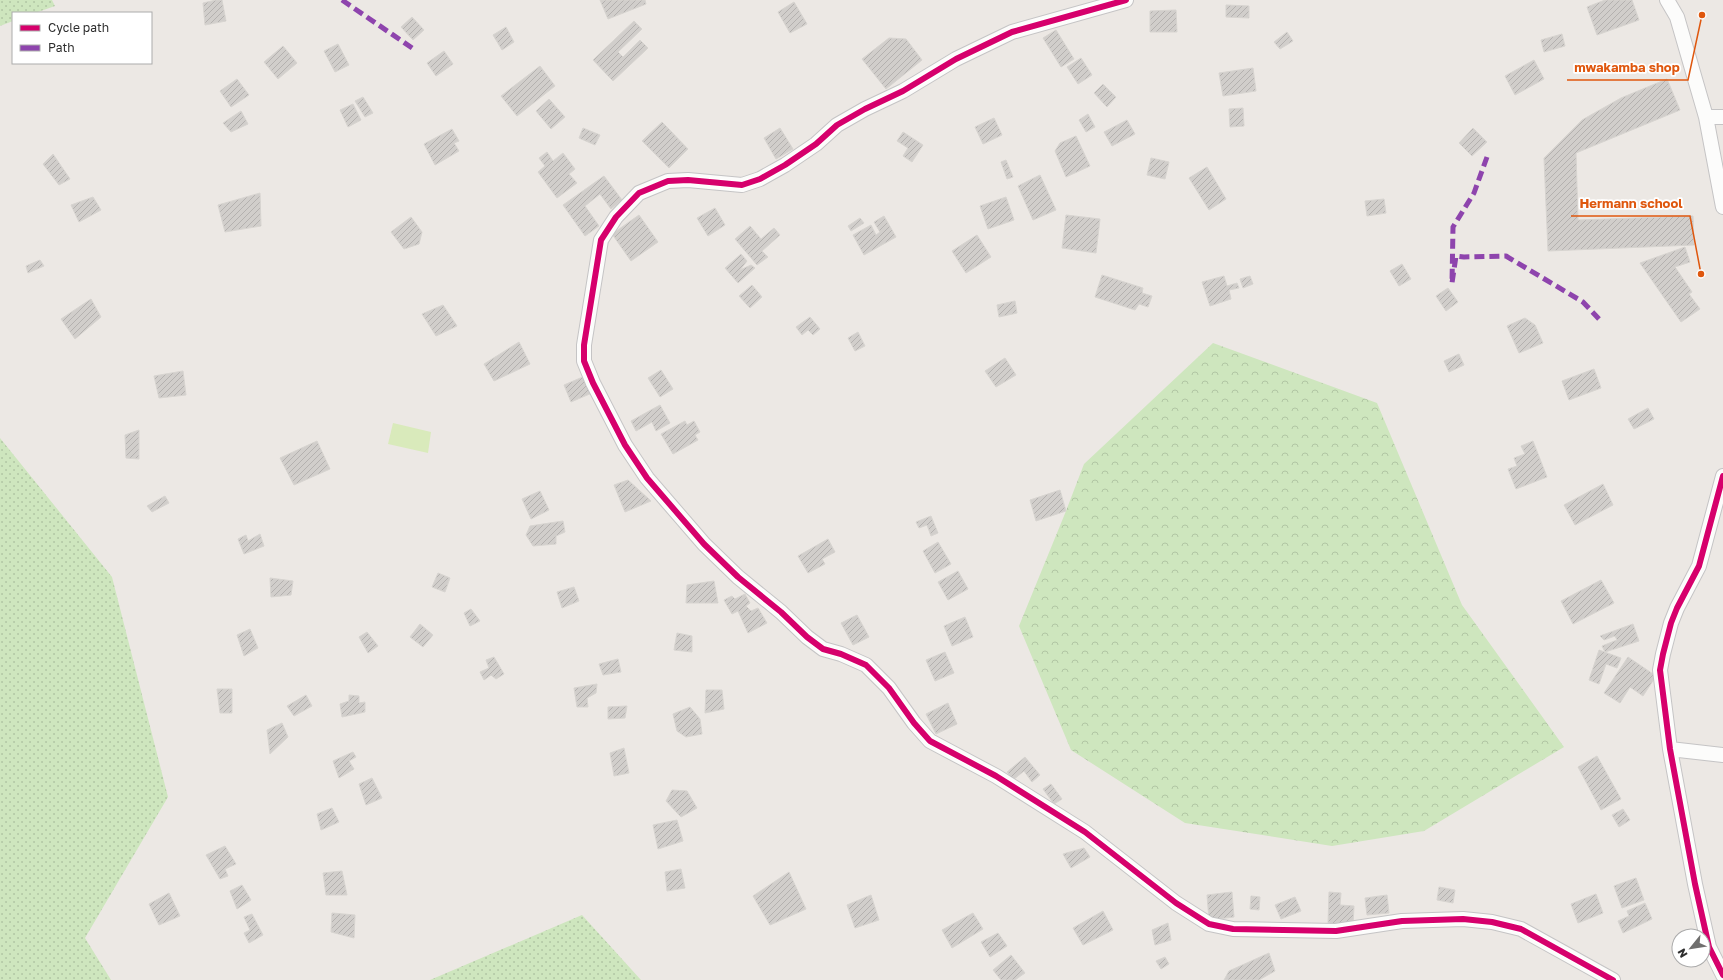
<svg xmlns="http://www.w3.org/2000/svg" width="1723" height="980" font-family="'Golos Text',sans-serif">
<defs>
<pattern id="grass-dots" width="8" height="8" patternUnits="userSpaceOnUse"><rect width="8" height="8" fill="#cee6be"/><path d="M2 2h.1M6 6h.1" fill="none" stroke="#b1c6a4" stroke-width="1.8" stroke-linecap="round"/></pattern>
<pattern id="forest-crowns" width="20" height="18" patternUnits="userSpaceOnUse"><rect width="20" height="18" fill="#cee6be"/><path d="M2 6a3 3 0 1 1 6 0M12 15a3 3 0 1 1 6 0" fill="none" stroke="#b1c6a4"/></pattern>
<pattern id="building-hatch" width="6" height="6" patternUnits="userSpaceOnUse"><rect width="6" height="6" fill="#d1cecb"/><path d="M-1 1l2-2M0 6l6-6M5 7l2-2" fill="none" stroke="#b4b1af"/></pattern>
</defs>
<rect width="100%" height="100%" fill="#ece8e4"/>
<path fill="url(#grass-dots)" d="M0 0H52L55 6 35 13H13V21L0 26Z
M0 438 112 577 168 797 85 938 111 980H0Z
M582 915 641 980H430Z"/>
<path fill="url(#forest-crowns)" d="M1213 343 1377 403 1462 605 1564 747 1424 831 1332 846 1185 823 1071 750 1019 626 1066 511 1084 464Z"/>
<path fill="#d9eabb" d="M393 423 431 432 428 453 388 444Z"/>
<path fill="url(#building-hatch)" stroke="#d7d4d0" d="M216 0H222L226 21 205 25 203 3Z
M600 0H645L646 4 608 19Z
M1605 0H1632L1639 20 1597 35 1587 7Z
M794 2 807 24 790 33 778 12Z
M1226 5 1249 6V18L1226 17Z
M1176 10 1177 32H1150V11Z
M412 17 424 30 413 40 401 27Z
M634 21 642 29 618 52 623 57 640 40 648 48 613 81 593 60Z
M506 27 514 42 502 50 493 35Z
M1056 30 1074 59 1061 67 1043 38Z
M1287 32 1293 41 1280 49 1274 42Z
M1562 34 1565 46 1544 52 1541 40Z
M889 38 906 39 922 60 886 89 862 59Z
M338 44 349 65 335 72 324 51Z
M283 46 297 63 278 79 264 62Z
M444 51 453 64 436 76 427 63Z
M1081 58 1092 75 1078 84 1067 67Z
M1534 60 1544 79 1515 95 1505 76Z
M540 66 555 86 517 116 501 96Z
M1253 68 1256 91 1223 96 1219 73Z
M237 79 249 95 231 107 220 91Z
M1667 79 1680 110 1576 153 1578 220 1693 216 1694 245 1548 251 1544 158 1582 120 1621 98Z
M1103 84 1116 97 1107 107 1094 93Z
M363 97 373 113 365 117 355 101Z
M549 99 565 117 551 129 536 111Z
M353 104 361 120 348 127 340 110Z
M1243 108 1244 126 1230 127 1229 109Z
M241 111 248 124 231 132 223 123Z
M1088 114 1095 127 1086 132 1079 120Z
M994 118 1002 135 983 144 975 127Z
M1127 120 1135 134 1112 146 1104 132Z
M662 122 688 149 669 168 642 141Z
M583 128 600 135 595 145 579 138Z
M780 128 793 149 776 159 764 138Z
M1473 128 1487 142 1472 156 1459 143Z
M452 129 459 141 454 143 459 151 435 165 424 144Z
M903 132 923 145 912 162 903 156 908 148 897 141Z
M1076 136 1090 166 1066 177 1055 151 1060 143Z
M547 152 553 161 563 153 575 169 569 174 577 183 557 198 538 172 545 166 539 158Z
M53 154 70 179 59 185 43 164Z
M1151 158 1169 162 1165 179 1147 175Z
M1006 160 1013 177 1007 179 1001 162Z
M1207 167 1226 199 1209 210 1189 178Z
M1040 175 1056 210 1033 220 1018 186Z
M604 176 622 200 611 209 600 194 585 206 599 226 585 236 563 205Z
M260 193 261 226 225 232 218 205Z
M93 197 101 210 79 222 71 205Z
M1006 197 1014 220 988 229 980 206Z
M1384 199 1386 213 1367 216 1365 201Z
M715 208 725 225 708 236 697 218Z
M639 215 658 242 631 261 612 234Z
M1066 215 1100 219 1096 253 1062 248Z
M884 216 896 237 864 255 853 235 871 225 876 235 880 232 874 222Z
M411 217 422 232 419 244 404 249 391 232Z
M860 218 864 223 851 231 848 226Z
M750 226 761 239 774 228 780 235 762 251 768 257 757 265 735 239Z
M977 235 991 257 966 273 952 251Z
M1685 247 1690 262 1675 267 1692 292 1689 294 1700 309 1681 322 1640 263Z
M741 254 747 261 740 270 751 265 755 268 738 283 725 268Z
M40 260 44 266 28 273 26 266Z
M1402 264 1411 279 1399 286 1390 271Z
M1102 275 1143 288 1142 293 1152 296 1148 307 1139 304 1135 310 1095 297Z
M1224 276 1227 286 1237 283 1239 288 1229 290 1231 299 1210 306 1202 282Z
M1250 276 1253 284 1243 288 1240 279Z
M752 285 762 297 750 308 739 296Z
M1448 288 1458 302 1446 311 1436 296Z
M91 299 101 317 75 339 61 319Z
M1015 301 1017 313 999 317 997 305Z
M443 305 457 326 436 336 422 314Z
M810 317 820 329 813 335 808 330 802 335 796 327Z
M1525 318 1535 325 1543 343 1519 353 1507 326Z
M858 332 865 346 855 351 848 338Z
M519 342 530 364 494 381 484 364Z
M1459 354 1464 365 1449 372 1444 361Z
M1005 358 1016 375 996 387 985 371Z
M1594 369 1601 388 1569 400 1562 381Z
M661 370 673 389 660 397 648 378Z
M183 371 186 395 159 398 154 376Z
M585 376 592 393 571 402 564 385Z
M660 405 670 423 656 431 652 422 636 431 631 421Z
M1648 408 1654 419 1634 429 1628 419Z
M685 421 687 425 694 421 700 432 695 435 698 440 673 454 661 434Z
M139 430V459L126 458 125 435Z
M317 441 330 469 294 485 280 458Z
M1533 441 1547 477 1516 489 1508 469 1517 466 1514 458 1525 454 1521 446Z
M628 480 651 501 625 512 614 485Z
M1603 484 1613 505 1575 525 1564 505Z
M1060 490 1066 511 1036 521 1030 500Z
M540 491 549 510 531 519 522 499Z
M165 496 169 503 152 512 147 506Z
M931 516 938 533 931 536 927 525 919 528 916 522Z
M563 521 565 532 556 536V544L533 546 526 535 530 526Z
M260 534 264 546 244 554 238 539 246 535 248 541Z
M828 539 835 552 822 559 825 564 808 573 798 556Z
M938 542 951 564 935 573 923 551Z
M958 571 968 589 948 600 938 582Z
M438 573 450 578 445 592 432 587Z
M270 578 293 581 291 595 271 597Z
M1601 580 1614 603 1573 624 1561 601Z
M714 581 718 603H686L687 585Z
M574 587 579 601 562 608 557 592Z
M745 594 750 603 746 606 751 611 758 608 767 623 748 633 738 611 732 614 724 600 732 596 735 599Z
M471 609 480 621 470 626 464 613Z
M857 615 869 637 853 645 841 623Z
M965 617 973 637 952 646 944 626Z
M420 624 433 635 423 647 410 637Z
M1633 624 1639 641 1605 652 1602 646 1617 640 1615 636 1604 640 1600 636Z
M250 629 258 648 244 656 237 635Z
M367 632 378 646 368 653 359 637Z
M677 633 692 636V652L674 650Z
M1599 650 1621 658 1617 668 1606 664 1599 684 1589 680Z
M945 652 954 673 935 681 926 660Z
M494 657 504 674 496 679 491 675 484 680 480 672 489 668 486 660Z
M1628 657 1656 676 1643 696 1630 687 1620 703 1604 693Z
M618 659 621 672 603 675 599 664Z
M597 684 596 693 587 698 588 707H577L574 688Z
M217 689H232V713H220Z
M706 690H722L724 709 705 713Z
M306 695 312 706 294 716 287 706Z
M349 695 359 696V703L365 702V712L342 717 340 704 349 701Z
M948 703 957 724 936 734 926 714Z
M627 706 625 718 608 719V707Z
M690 707 700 719 702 734 686 737 677 731 673 714Z
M282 723 288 737 270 754 267 730Z
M624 748 629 773 614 776 610 753Z
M353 752 356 757 349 761 354 769 339 778 333 761Z
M1597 756 1621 799 1601 810 1578 767Z
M1025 757 1040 775 1032 782 1024 771 1013 780 1007 772Z
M372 778 382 798 366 805 359 784Z
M1051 784 1062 799 1054 804 1043 789Z
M672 790 687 791 697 808 681 817 666 801Z
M332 808 339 822 321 830 317 814Z
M1623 809 1630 820 1619 827 1612 815Z
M677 820 683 841 658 849 653 825Z
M225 846 236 864 225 869 228 876 220 879 206 855Z
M1084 848 1090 857 1071 868 1063 854Z
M681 869 685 888 667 891 665 872Z
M342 871 347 895H326L323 873Z
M789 872 806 909 770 925 753 896Z
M1636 878 1644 900 1622 908 1614 886Z
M242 885 251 900 237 909 230 891Z
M1439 887 1455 890 1453 903 1437 900Z
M1232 892 1234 917 1209 920 1207 895Z
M1329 892 1341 893 1340 905 1354 906 1353 925 1328 924Z
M169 893 180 916 159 925 149 904Z
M1596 894 1603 913 1578 923 1571 904Z
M871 895 879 920 855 928 847 905Z
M1387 895 1389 913 1367 915 1365 898Z
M1251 896 1260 897 1259 910 1250 909Z
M1295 897 1301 911 1281 919 1275 905Z
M1645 903 1652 919 1623 933 1618 921 1629 916 1627 911Z
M1103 911 1113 930 1083 945 1073 928Z
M332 913 355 915 354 938 331 932Z
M973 913 983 929 952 948 942 930Z
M252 914 263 935 249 943 244 933 250 930 244 917Z
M1168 923 1171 940 1155 945 1152 930Z
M998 933 1007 946 990 957 981 942Z
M1269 953 1275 971 1259 980H1224L1229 971Z
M1011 955 1025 973 1015 980H1001L993 970Z
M1165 957 1169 964 1161 969 1156 961Z"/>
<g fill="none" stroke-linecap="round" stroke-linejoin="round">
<defs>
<path id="street" d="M1126 0 1012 32 956 59 903 91 865 109 837 125 816 144 785 165 760 179 742 185 688 180 668 181 639 193 616 217 601 240 584 345V361L593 383 625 445 647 478 704 544 738 577 781 612 807 637 823 649 841 654 866 665 889 688 914 723 930 741 996 776 1085 832 1176 903 1209 924 1233 929 1336 931 1402 921 1463 919 1492 922 1521 929 1613 980
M1667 0 1677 17 1706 117 1723 207
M1706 117H1723
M1723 476 1699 566 1677 608 1671 623 1663 654 1660 670 1670 749 1695 884 1709 947 1723 975
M1670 749 1723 755"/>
</defs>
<use href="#street" stroke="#c5c4c5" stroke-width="16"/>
<use href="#street" stroke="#fcfcfb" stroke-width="14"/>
<path stroke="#8e44ad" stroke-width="5" stroke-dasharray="10 5" stroke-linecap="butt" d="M342 0 415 50
M1487 157 1474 193 1453 227 1452 283 1456 256 1464 257 1506 256 1583 302 1599 319"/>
<defs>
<path id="cycleway" d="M1126 0 1012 32 956 59 903 91 865 109 837 125 816 144 785 165 760 179 742 185 688 180 668 181 639 193 616 217 601 240 584 345V361L593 383 625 445 647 478 704 544 738 577 781 612 807 637 823 649 841 654 866 665 889 688 914 723 930 741 996 776 1085 832 1176 903 1209 924 1233 929 1336 931 1402 921 1463 919 1492 922 1521 929 1613 980
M1723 476 1699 566 1677 608 1671 623 1663 654 1660 670 1670 749 1695 884 1709 947 1723 975"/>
</defs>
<use href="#cycleway" stroke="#fff" stroke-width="8"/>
<use href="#cycleway" stroke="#d6006c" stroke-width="6"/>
</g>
<path fill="none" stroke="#df570e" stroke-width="1.5" d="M1702 15L1688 80H1567M1701 274L1690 216H1571"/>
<g fill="#df570e" stroke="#fff" stroke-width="1.5">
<circle cx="1702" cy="15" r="4"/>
<circle cx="1701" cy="274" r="4"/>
</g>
<g font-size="13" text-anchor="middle" font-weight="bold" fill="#df570e" stroke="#fff" stroke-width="3.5" stroke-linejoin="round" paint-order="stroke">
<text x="1627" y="72">mwakamba shop</text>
<text x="1631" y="208">Hermann school</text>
</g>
<rect x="12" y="12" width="140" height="52" fill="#ffffff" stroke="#ababab"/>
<rect x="20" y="25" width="20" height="6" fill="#d6006c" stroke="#ababab"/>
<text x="48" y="32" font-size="12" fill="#2e2e2e">Cycle path</text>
<rect x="20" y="45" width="20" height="6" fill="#8e44ad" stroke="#ababab"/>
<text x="48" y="52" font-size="12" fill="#2e2e2e">Path</text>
<g transform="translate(1691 948) rotate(240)"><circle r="19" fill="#ffffff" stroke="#ababab"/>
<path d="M0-3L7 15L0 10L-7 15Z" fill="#706f6e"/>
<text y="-6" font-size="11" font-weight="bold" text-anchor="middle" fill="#2e2e2e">N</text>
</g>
</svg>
